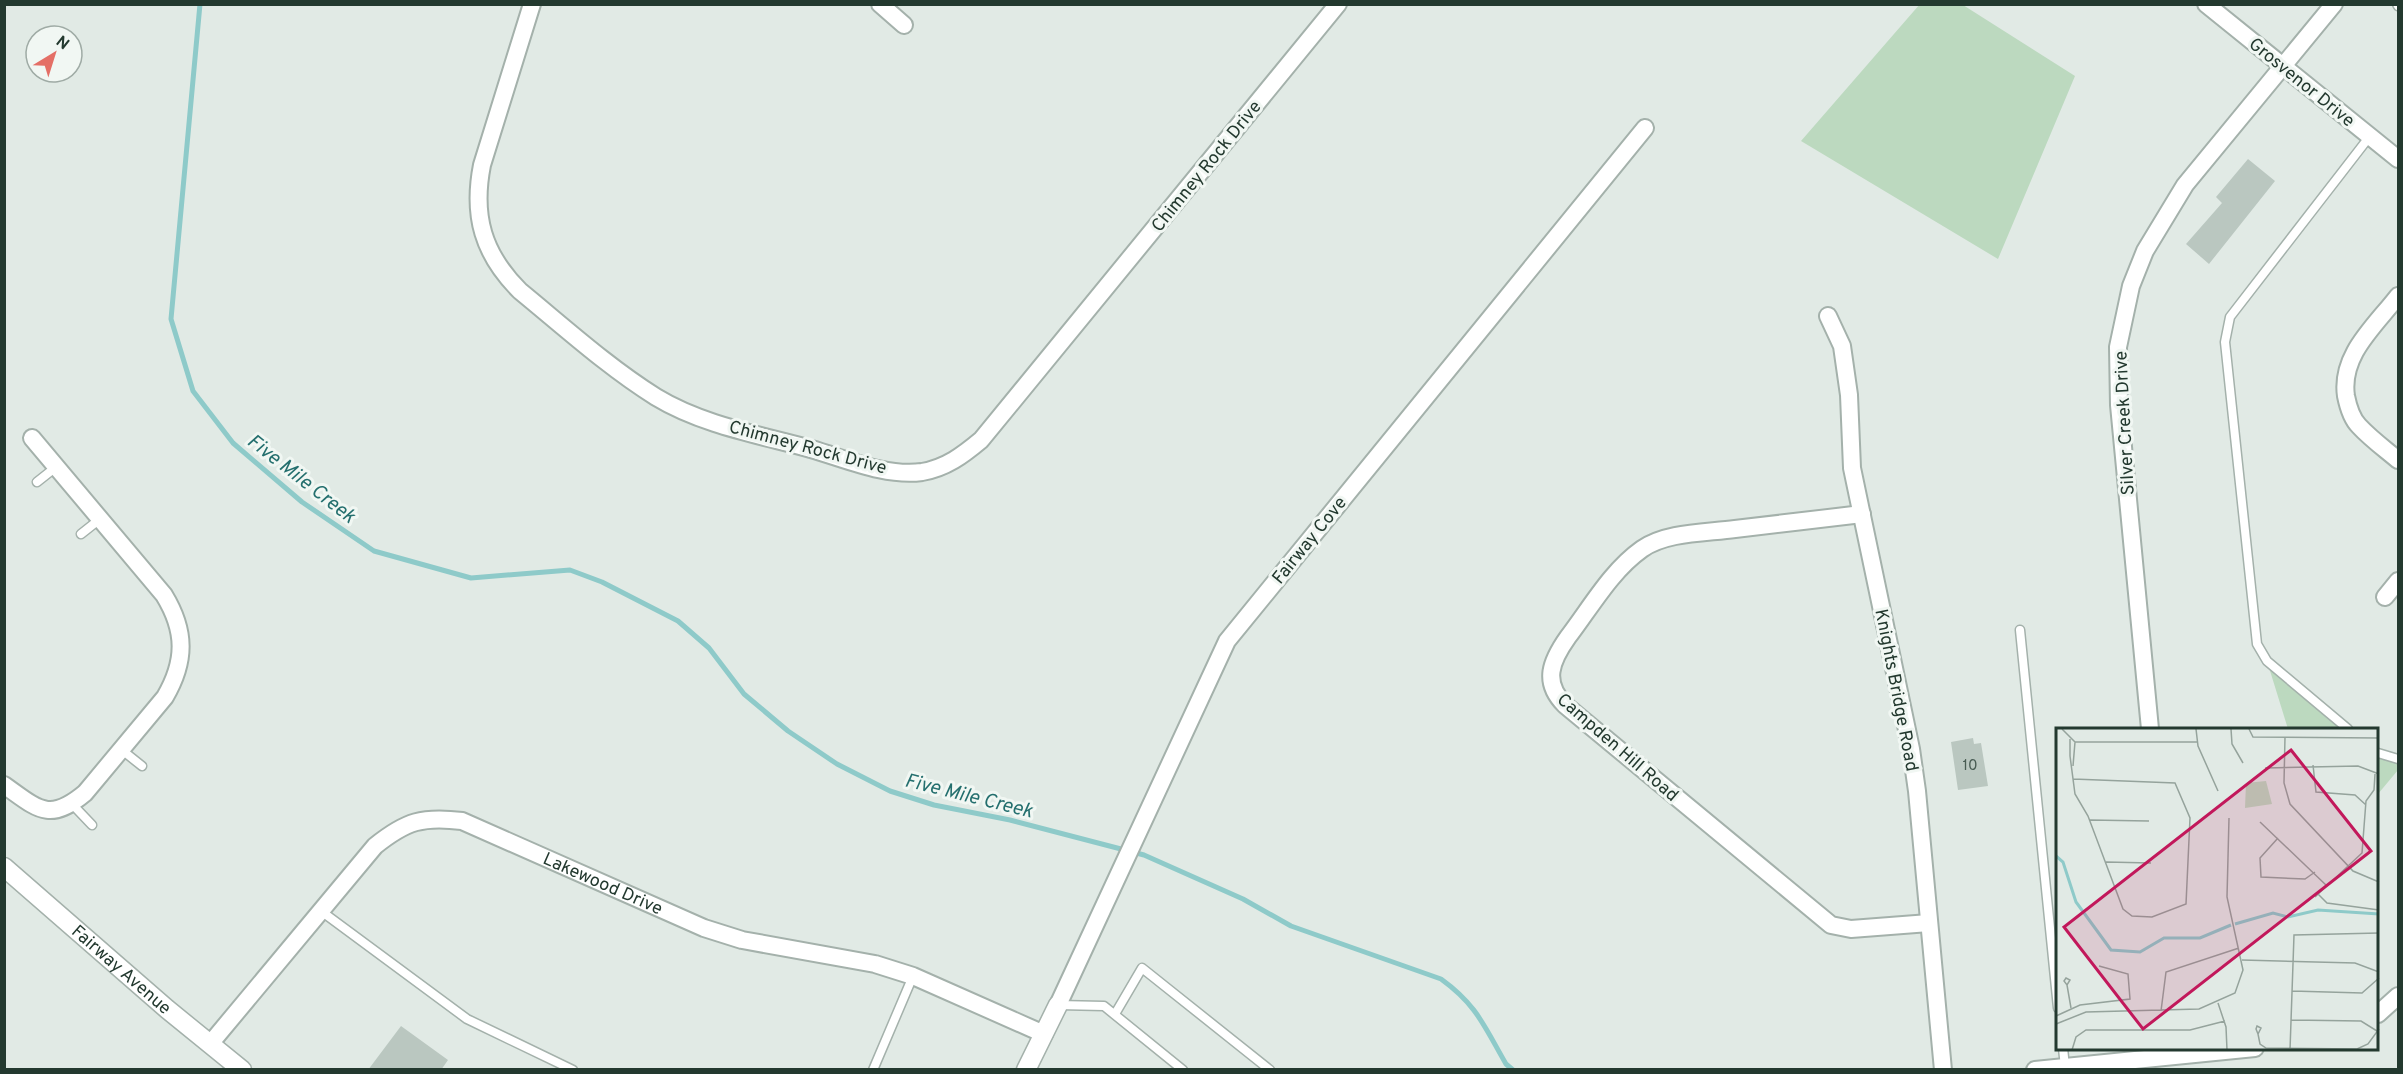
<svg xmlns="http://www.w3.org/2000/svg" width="2403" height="1074" font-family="Overpass,sans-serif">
<rect width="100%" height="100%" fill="#e1eae5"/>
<path fill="#bcd9bf" d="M1920 4 1963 5 2075 76 1998 259 1801 141Z
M2267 661 2347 729H2288Z
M2378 753 2398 759V770L2378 794Z"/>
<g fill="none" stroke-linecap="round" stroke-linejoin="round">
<path stroke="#8ecac9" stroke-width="5" d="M200 4 171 319 193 391 233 443 302 502 374 551 471 578 570 570 602 582 678 621 709 648 744 694 788 731 837 764 890 791 934 805 1010 820 1144 855 1243 899 1291 926 1441 979C1477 1005 1484 1026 1506 1064L1513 1070"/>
</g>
<path fill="#bac7c0" d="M2248 159 2275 181 2209 264 2186 244 2222 203 2216 197Z
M1973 738 1974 744 1981 743 1988 786 1958 790 1951 742Z
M401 1026 448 1060 441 1070H368Z"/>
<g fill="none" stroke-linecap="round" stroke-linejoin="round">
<defs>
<path id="service" d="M2397 4 2398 6
M37 482 56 467
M81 534 100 519
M2020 630 2058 1008
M2348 729 2267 661 2257 644 2225 342 2230 317 2370 136
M122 750 142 766
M2378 753 2398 759
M72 804 92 825
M321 911 467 1019 573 1070
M1058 1005 1104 1006 1183 1070
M1115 1014 1142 968 1270 1070
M2063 1048 2065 1067
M873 1070 913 976"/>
<g id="minor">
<path d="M532 4 482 165C472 216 483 254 520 291 564 327 608 367 656 397 702 425 760 435 811 449 846 459 886 477 922 472 946 468 963 455 981 440L1338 4"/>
<path d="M880 4 904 25"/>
<path d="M2206 4 2398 159"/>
<path d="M2398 296C2375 326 2340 355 2346 396 2348 406 2352 419 2359 426 2371 439 2385 449 2398 460"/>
<path d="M1828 316 1842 346 1849 395 1852 468 1911 749 1917 791 1943 1070"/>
<path d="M1862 514C1820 519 1777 524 1735 529 1705 533 1666 532 1642 549 1611 571 1591 607 1568 637 1551 661 1542 682 1565 705L1831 925 1851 929 1929 923"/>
<path d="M2385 597 2398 581"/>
<path d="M2150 729 2119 405 2118 347 2131 286 2145 251 2185 185 2334 4"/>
<path d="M4 785C38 809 49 823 85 793L165 697C186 661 186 631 164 595L32 438"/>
<path d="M1058 1005 1227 641 1645 128"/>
<path d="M2378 1014 2398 996"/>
<path id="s1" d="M210 1044 375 846C406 821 423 816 462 821L704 928 742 940 875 964 913 976 1044 1034"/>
<path d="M2035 1070 2255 1048"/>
</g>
<g id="tertiary">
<path id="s2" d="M4 867 167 1009 242 1070"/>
<path d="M1026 1070 1058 1005"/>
</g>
</defs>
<use href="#service" stroke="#a4b1ab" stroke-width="11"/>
<use href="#minor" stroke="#a4b1ab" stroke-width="20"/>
<use href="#tertiary" stroke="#a4b1ab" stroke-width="21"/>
<use href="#service" stroke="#fff" stroke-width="8"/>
<use href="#minor" stroke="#fff" stroke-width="16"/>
<use href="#tertiary" stroke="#fff" stroke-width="18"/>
</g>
<g text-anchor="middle" stroke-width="6" stroke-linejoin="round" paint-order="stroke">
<g font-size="15" fill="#495c53">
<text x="1970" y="770">10</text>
</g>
<g font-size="18" fill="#23392f" stroke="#f1f7f3">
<text transform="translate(2302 82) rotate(39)" y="6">Grosvenor Drive</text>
<text transform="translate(1206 166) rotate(-51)" y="6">Chimney Rock Drive</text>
<text transform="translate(2124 423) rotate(-93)" y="6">Silver Creek Drive</text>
<text transform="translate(808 447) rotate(15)" y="6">Chimney Rock Drive</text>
<text transform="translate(1309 540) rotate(-51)" y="6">Fairway Cove</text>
<text transform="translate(1897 690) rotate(79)" y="6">Knights Bridge Road</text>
<text transform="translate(1618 747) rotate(41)" y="6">Campden Hill Road</text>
<text dy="6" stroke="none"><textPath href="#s1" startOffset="506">Lakewood Drive</textPath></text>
<text dy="6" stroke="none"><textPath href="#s2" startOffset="156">Fairway Avenue</textPath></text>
</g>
<g font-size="20" font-style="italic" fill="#246f6e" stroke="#f1f7f3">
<text transform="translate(302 478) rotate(38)" y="7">Five Mile Creek</text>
<text transform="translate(969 795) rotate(14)" y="7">Five Mile Creek</text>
</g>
</g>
<g transform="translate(2056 728)">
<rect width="322" height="322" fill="#e1eae5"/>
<path d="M210 53 216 76 189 80 190 55Z" fill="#bcd9bf"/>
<path fill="none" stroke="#8ecac9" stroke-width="3" d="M0 128 7 134 20 174 55 222 84 224 108 210H144L175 197M179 196 217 185 232 189 262 182 323 186"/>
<path fill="none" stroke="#95a39c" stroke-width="1.5" d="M6 1 19 14H141M140 1 142 18 162 63M175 1 176 16 187 35M193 1 197 9 323 10M229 9 228 55 234 76 297 143 323 154M14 11V28L19 66 32 88 67 181 76 188 96 189 130 176 134 90 119 55 17 51M257 37 260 64 299 67 310 77M17 38 19 14M209 40 302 38 323 46M34 92 93 93H84M204 94 271 158M222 110 204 130 205 149 249 151 259 144M50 134 95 135M262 166 271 175 323 182M259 169 306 125 310 73 318 62 319 46M186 232 299 235 323 244M10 250 14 252 11 257 8 253ZM11 257 15 280M236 263 306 265 323 250M162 275 170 299 171 322M105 283 110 244 183 220M0 288 24 277 74 271 72 246 43 238M235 292 305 293 321 303M0 296 30 284 143 281 179 265 187 242 171 169 173 90M201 298 205 300 202 306 200 301ZM202 306 204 316 210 320 301 321 312 316 323 301M16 322 20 309 30 302H134L169 293M234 322 238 207 323 205"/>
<path fill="#c2185b" fill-opacity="0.15" stroke="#c2185b" stroke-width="3" d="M235 22 315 123 87 301 8 199Z"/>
<rect width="322" height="322" fill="none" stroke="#23392f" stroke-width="3"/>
</g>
<rect width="2403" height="1074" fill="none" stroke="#23392f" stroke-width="12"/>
<g transform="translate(54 54) rotate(38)"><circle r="28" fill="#f1f7f3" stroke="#9faba5" stroke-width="1.5"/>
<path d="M0-4.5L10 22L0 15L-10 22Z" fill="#e46f66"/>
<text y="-9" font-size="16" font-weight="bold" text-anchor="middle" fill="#23392f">N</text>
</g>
</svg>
